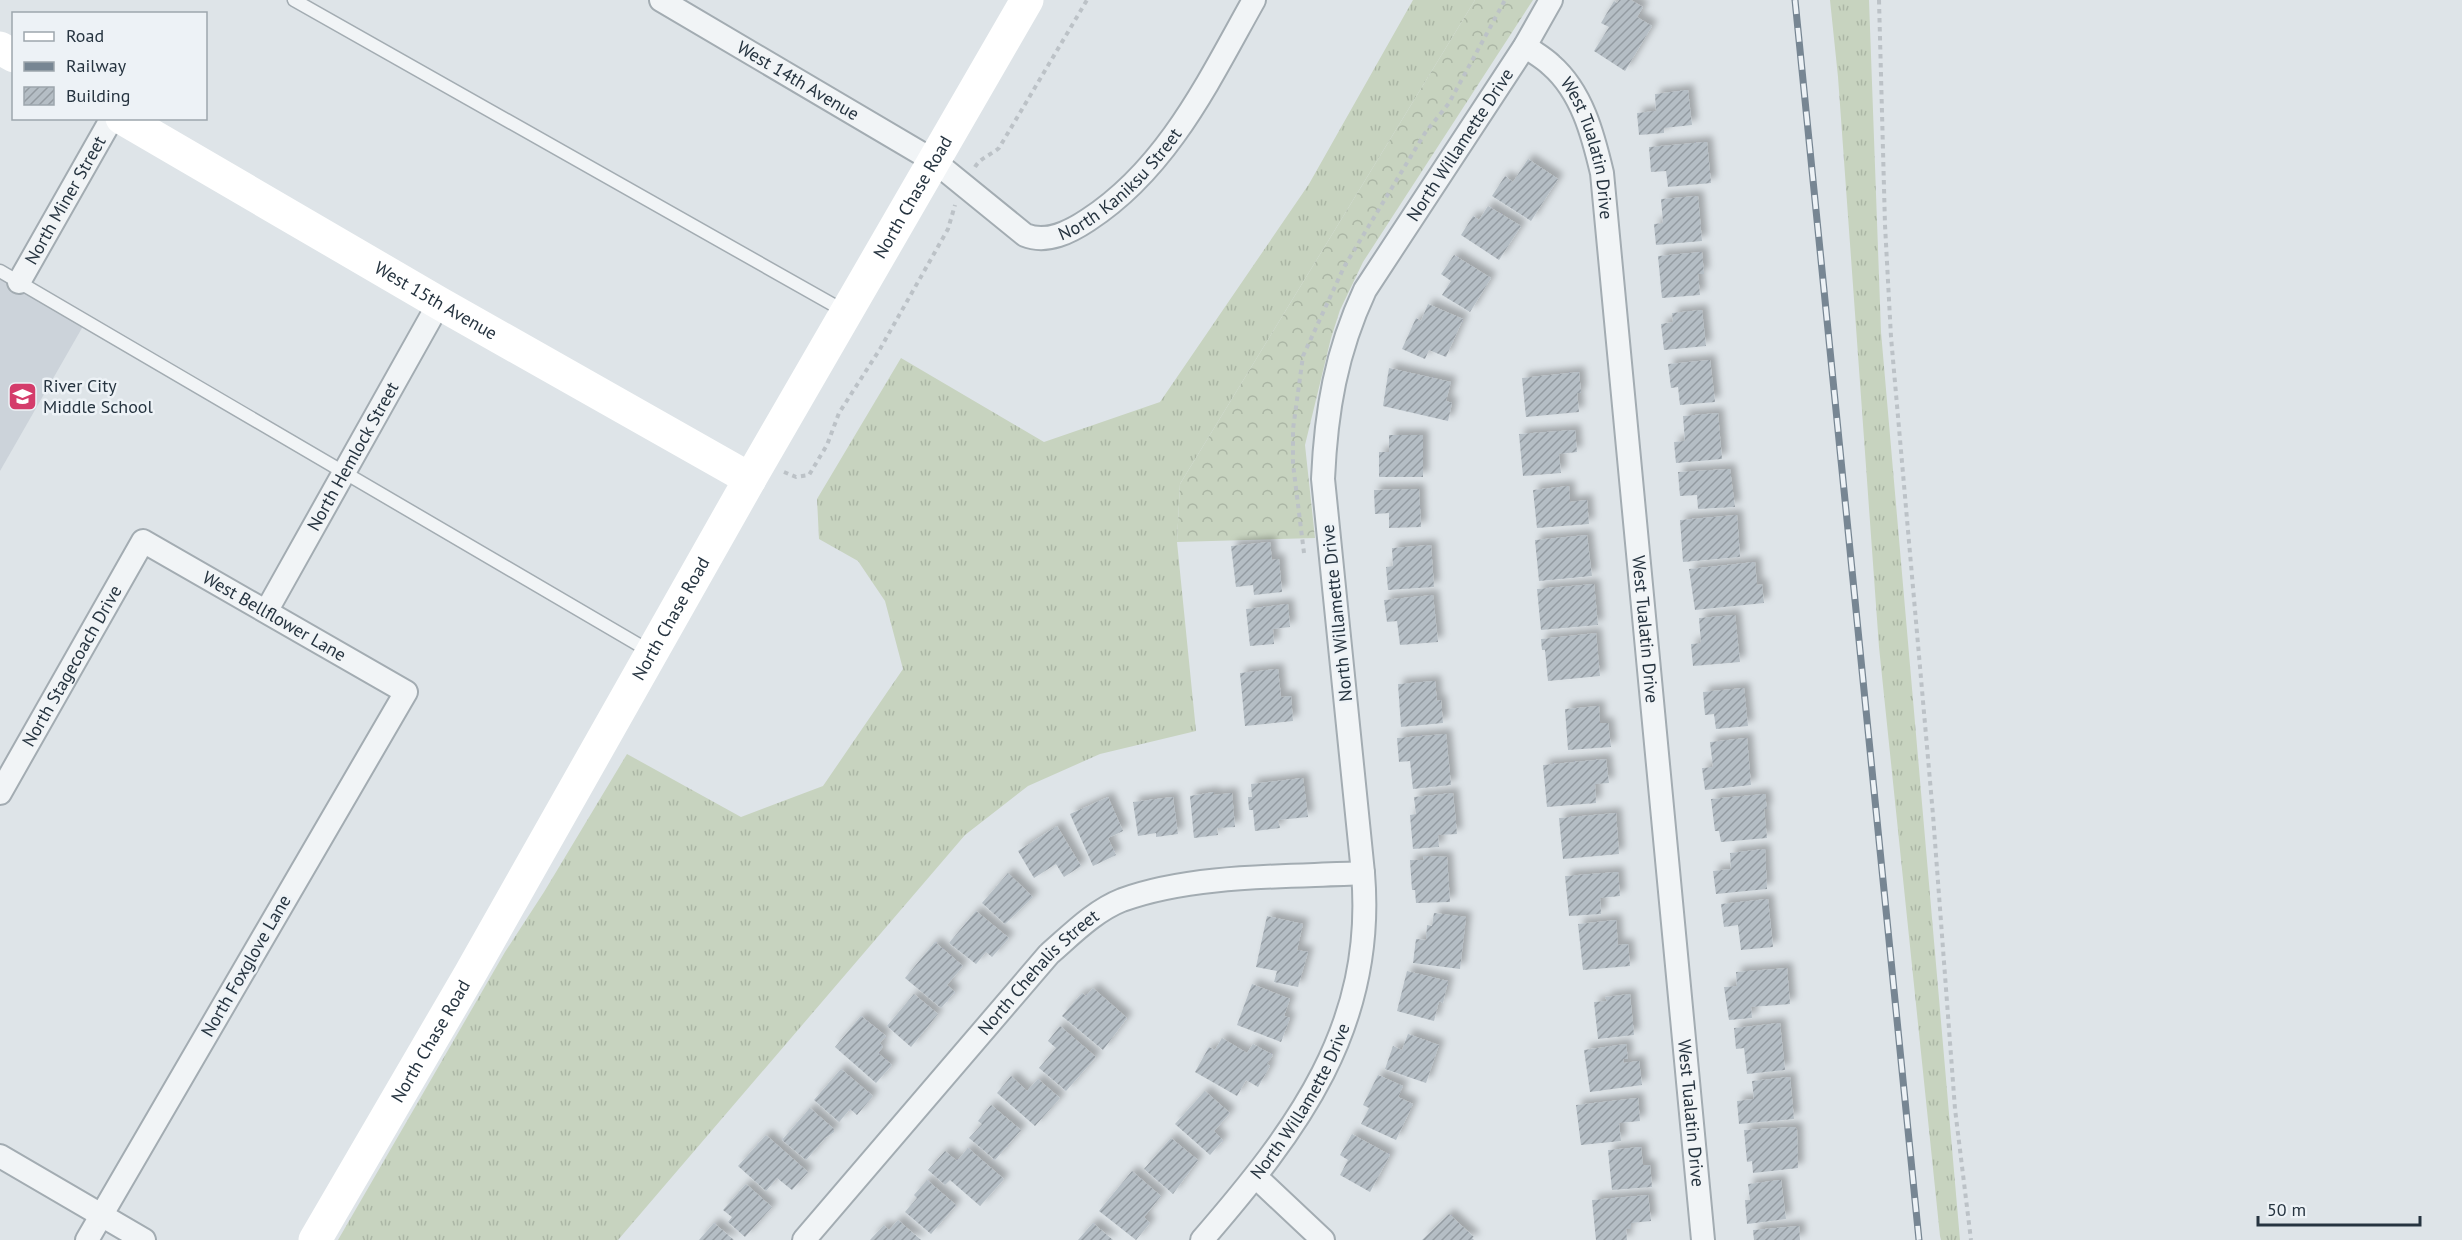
<svg xmlns="http://www.w3.org/2000/svg" width="2462" height="1240" font-family="'PT Sans',sans-serif">
<defs>
<pattern id="grass-tufts" width="24" height="20" patternUnits="userSpaceOnUse" patternTransform="scale(1.5)"><rect width="24" height="20" fill="#c7d3bf"/><path d="M3 7l-1-3M5 7V3M7 7l1-3M15 17l-1-3M17 17v-4M19 17l1-3" fill="none" stroke="#abb6a5"/></pattern>
<pattern id="forest-crowns" width="20" height="18" patternUnits="userSpaceOnUse" patternTransform="scale(1.5)"><rect width="20" height="18" fill="#c7d3bf"/><path d="M2 6a3 3 0 1 1 6 0M12 15a3 3 0 1 1 6 0" fill="none" stroke="#abb6a5"/></pattern>
<pattern id="building-hatch" width="6" height="6" patternUnits="userSpaceOnUse" patternTransform="scale(1.5)"><rect width="6" height="6" fill="#b5bec5"/><path d="M-1 1l2-2M0 6l6-6M5 7l2-2" fill="none" stroke="#939ba1"/></pattern>
<filter id="shadow"><feDropShadow dx="5.5" dy="-5.5" stdDeviation="3" flood-color="#0004"/></filter>
</defs>
<rect width="100%" height="100%" fill="#dee4e8"/>
<path fill="#ccd3da" d="M0 271 86 321 0 471Z"/>
<path fill="url(#grass-tufts)" d="M1413 0H1475L1180 484 1177 542 1196 731 1100 754 1028 786 965 835 618 1240H338L505 952 544 892 627 754 741 817 823 786 903 669 885 601 858 561 819 539 817 499 901 358 1044 442 1160 402 1309 184Z
M1830 0H1869L1881 332 1960 1240H1941L1940 1236 1879 647 1838 77Z"/>
<path fill="url(#forest-crowns)" d="M1475 0H1533L1363 262 1340 310 1331 338 1305 445 1315 538 1177 542 1180 484Z"/>
<path fill="url(#building-hatch)" filter="url(#shadow)" d="M1619 0H1631L1643 7 1637 17 1652 26 1625 71 1594 51 1609 27 1601 23 1614 1 1617 3Z
M1688 90 1692 125 1664 128V133L1639 135 1637 113 1656 111 1655 94Z
M1707 142 1711 183 1668 187 1666 171 1651 172 1649 147Z
M1528 159 1558 179 1531 221 1492 196 1505 176 1513 182Z
M1698 196 1702 241 1656 245 1654 224 1663 223 1661 199Z
M1488 206 1521 226 1499 260 1461 235 1473 216 1479 220Z
M1702 252 1704 274H1698L1700 295 1662 298 1658 256Z
M1454 255 1491 278 1470 312 1442 295 1451 281 1441 274Z
M1428 304 1463 319 1446 357 1429 350 1425 359 1402 349 1416 318 1421 321Z
M1702 310 1706 346 1664 350 1661 324 1673 322 1672 313Z
M1710 360 1715 402 1680 405 1678 387 1671 388 1668 364Z
M1389 368 1451 382 1446 401 1452 403 1448 421 1383 406Z
M1579 372 1581 393H1577L1579 412 1526 417 1522 378Z
M1718 413 1722 459 1676 463 1674 442 1685 441 1683 416Z
M1575 430 1577 452 1559 454 1561 473 1523 476 1519 434Z
M1389 435H1423V477H1379V452H1389Z
M1730 469 1735 507 1698 509 1697 495 1680 496 1678 472Z
M1569 486 1570 502 1587 500 1589 524 1537 528 1533 490Z
M1419 489 1421 527 1389 528V513L1375 514 1374 490Z
M1737 515 1740 557 1683 562 1680 520Z
M1587 535 1592 576 1539 581 1535 540Z
M1270 542 1272 560 1279 559 1282 592 1254 595 1253 585 1236 587 1231 546Z
M1431 545 1434 587 1388 590 1386 567 1393 566 1392 548Z
M1755 562 1757 585 1762 584 1764 603 1695 610 1689 569Z
M1594 584 1598 625 1541 630 1537 589Z
M1433 595 1438 642 1400 645 1397 621 1387 622 1384 600Z
M1288 604 1290 627 1273 629 1274 644 1250 646 1246 609Z
M1735 615 1740 662 1693 666 1691 644 1701 643 1699 618Z
M1596 633 1600 676 1548 681 1545 650H1542L1541 639Z
M1278 669 1281 697 1291 696 1293 721 1245 726 1240 673Z
M1435 681 1437 701 1441 700 1443 723 1401 727 1398 684Z
M1744 688 1748 726 1716 729 1714 714 1705 715 1703 692Z
M1599 706 1600 723H1608L1611 747 1568 750 1565 709Z
M1446 734 1451 785 1413 789 1410 761 1399 762 1397 738Z
M1747 738 1751 785 1705 790 1702 768 1713 767 1710 742Z
M1606 759 1609 783 1595 784 1596 803 1547 807 1543 765Z
M1303 778 1308 817 1278 820 1280 828 1255 831 1253 810H1249L1248 797H1252L1251 784Z
M1214 792V795L1232 793 1235 827 1217 828 1218 835 1194 838 1190 796Z
M1453 793 1457 834 1438 835 1439 847 1413 849 1410 815 1416 814 1414 797Z
M1765 794 1767 809H1764L1767 838 1721 842 1719 831H1715L1711 799Z
M1108 797 1123 831 1108 838 1116 855 1093 866 1070 814Z
M1173 797 1178 834 1156 837V833L1138 836 1133 802Z
M1616 813 1619 854 1563 859 1559 818Z
M1057 826 1081 866 1064 877 1056 864 1034 878 1018 851Z
M1765 849 1767 889 1716 894 1713 871 1731 869 1730 853Z
M1423 856 1447 857 1450 902 1416 903 1415 890H1412L1410 860H1424Z
M1618 872 1620 896 1600 898 1601 914 1569 916 1565 876Z
M1008 873 1033 897 1005 924 982 903Z
M1768 899 1773 947 1741 950 1738 925 1724 927 1721 904Z
M976 911 1009 938 992 957 986 952 976 964 949 943Z
M1434 913 1466 917 1460 969 1413 963 1416 939 1426 940 1427 925 1432 926Z
M1267 916 1303 924 1297 950 1308 952 1298 987 1274 982 1277 971 1256 967Z
M1616 920 1618 945 1628 944 1630 966 1583 970 1578 924Z
M935 942 963 966 947 985 955 992 941 1008 905 978Z
M1787 968 1790 1004 1751 1007 1752 1018 1729 1020 1724 987 1737 986 1736 972Z
M1407 971 1448 981 1443 1003 1439 1001 1434 1021 1397 1011Z
M1252 984 1290 999 1284 1016 1290 1018 1281 1042 1237 1025Z
M1093 988 1127 1018 1103 1050 1062 1016 1082 993 1086 996Z
M914 994 938 1014 911 1047 887 1026Z
M1630 994 1634 1035 1598 1039 1594 1002 1607 1001 1605 997Z
M861 1016 886 1036 880 1043 883 1047 878 1053 892 1065 876 1083 835 1047Z
M1780 1023 1785 1070 1747 1074 1744 1048 1736 1049 1734 1028Z
M1060 1026 1096 1057 1066 1091 1039 1068 1056 1048 1048 1041Z
M1408 1034 1439 1045 1426 1083 1385 1069 1393 1046 1402 1050Z
M1222 1038 1247 1053 1253 1044 1273 1055 1267 1064 1270 1066 1258 1087 1246 1080 1237 1096 1195 1072 1209 1047 1215 1050Z
M1626 1044 1628 1059H1623L1624 1063 1639 1061 1642 1085 1590 1092 1584 1050Z
M841 1069 873 1096 857 1115 850 1109 839 1122 814 1100Z
M1378 1075 1403 1086 1398 1097 1413 1104 1396 1140 1361 1124 1369 1108 1363 1105Z
M1011 1076 1027 1091 1038 1079 1060 1098 1035 1126 997 1093Z
M1790 1077 1794 1119 1739 1124 1737 1101 1754 1099 1752 1081Z
M1205 1091 1230 1113 1214 1131 1223 1140 1210 1155 1175 1124Z
M1638 1098 1640 1121 1619 1123 1621 1141 1581 1145 1576 1105Z
M991 1105 1021 1130 995 1160 969 1138 982 1124 978 1121Z
M810 1108 834 1129V1132L825 1138 806 1160 782 1140Z
M1794 1127 1797 1129 1798 1168 1753 1173 1752 1161 1747 1162 1744 1130Z
M1352 1134 1390 1155 1370 1192 1340 1175 1348 1160 1340 1155Z
M766 1135 808 1172 792 1190 777 1178 766 1191 738 1166Z
M1171 1138 1198 1160 1173 1194 1144 1169Z
M1641 1147 1643 1165H1650L1652 1187 1612 1190 1608 1150Z
M968 1148 1004 1179 980 1206 950 1180 945 1185 928 1170 945 1151 957 1161Z
M1132 1171 1161 1196 1144 1217 1150 1223 1136 1240 1099 1211Z
M927 1180 956 1205 931 1234 905 1212 917 1198 914 1195Z
M1781 1180 1786 1219 1747 1224 1745 1200H1750L1748 1184Z
M746 1184 772 1207 745 1237 728 1222 732 1217 723 1210Z
M1648 1195 1651 1221 1631 1223V1229H1626L1627 1240H1596L1592 1200Z
M1449 1214 1474 1237 1472 1238 1474 1240H1422Z
M898 1220 921 1240H870L884 1225 889 1230Z
M714 1223 734 1240H699Z
M1093 1223 1113 1240H1078Z
M1799 1226 1800 1240H1754L1753 1230Z"/>
<g fill="none" stroke-linecap="round" stroke-linejoin="round">
<defs>
<path id="lane" d="M294 0 846 312
M0 271 651 652"/>
<g id="street">
<path id="s1" d="M661 0 934 161 1025 235C1047 244 1070 232 1088 220 1168 168 1209 80 1254 0"/>
<path id="s2" d="M1525 46C1533 52 1544 58 1551 65 1582 92 1593 135 1602 173L1703 1240"/>
<path id="s3" d="M19 282 112 118"/>
<path id="s4" d="M267 610 439 303"/>
<path id="s5" d="M0 793 143 541 406 692 87 1240"/>
<path d="M0 1156 144 1240"/>
<path d="M1256 1177 1323 1240"/>
<path id="s6" d="M804 1240 1049 954C1071 935 1094 911 1122 900 1193 874 1288 877 1363 873"/>
<path id="s7" d="M1202 1240C1297 1130 1376 1027 1363 873L1323 479C1326 411 1336 352 1365 290L1525 46 1551 0"/>
</g>
</defs>
<use href="#lane" stroke="#a3acb2" stroke-width="15"/>
<use href="#street" stroke="#a3acb2" stroke-width="26"/>
<path stroke="#bcc2c7" stroke-width="4" stroke-dasharray="4.5 4.5" stroke-linecap="butt" d="M1879 0 1885 225 1891 337 1933 815 1955 1109 1971 1240
M975 167C980 158 991 155 999 148L1087 0
M784 472 796 477 809 475 827 445 839 413 880 349 948 229 955 205
M1304 553 1293 464V429L1303 356 1344 267 1425 133 1449 103 1505 0"/>
<use href="#lane" stroke="#f1f4f6" stroke-width="12"/>
<use href="#street" stroke="#f1f4f6" stroke-width="22"/>
<g stroke="#fff" stroke-width="33">
<path d="M0 48 14 56"/>
<path id="s8" d="M122 118 439 303 750 479"/>
<path id="s9" d="M315 1240 470 974 750 479 1027 0"/>
</g>
<defs>
<path id="rail" d="M1795 0 1919 1240"/>
</defs>
<use href="#rail" stroke="#778693" stroke-width="7"/>
<use href="#rail" stroke="#edf2f6" stroke-width="4.5" stroke-dasharray="14" stroke-linecap="butt"/>
</g>
<defs>
<symbol id="school-square" viewBox="-11 -11 22 22"><rect x="-9" y="-9" width="18" height="18" rx="4" fill="#d43c6b" stroke="#edf2f6"/><path d="M0-5L7-2L0 1L-7-2ZM-4 1L0 2.5L4 1V4Q0 6-4 4Z" fill="#fff"/></symbol>
</defs>
<g fill-rule="evenodd">
<use href="#school-square" x="6" y="380" width="33" height="33"/>
</g>
<g text-anchor="middle" stroke-width="5" stroke-linejoin="round" paint-order="stroke">
<g font-size="18" fill="#263440" stroke="#edf2f6">
<text dy="6" stroke="none"><textPath href="#s1" startOffset="159">West 14th Avenue</textPath></text>
<text dy="6" stroke="none"><textPath href="#s7" startOffset="1178">North Willamette Drive</textPath></text>
<text dy="6" stroke="none"><textPath href="#s2" startOffset="126">West Tualatin Drive</textPath></text>
<text dy="6" stroke="none"><textPath href="#s1" startOffset="549">North Kaniksu Street</textPath></text>
<text dy="6" stroke="none"><textPath href="#s9" startOffset="1202">North Chase Road</textPath></text>
<text dy="6" stroke="none"><textPath href="#s3" startOffset="94">North Miner Street</textPath></text>
<text dy="6" stroke="none"><textPath href="#s8" startOffset="363">West 15th Avenue</textPath></text>
<text dy="6" stroke="none"><textPath href="#s4" startOffset="176">North Hemlock Street</textPath></text>
<text transform="translate(1337 613) rotate(-96)" y="6">North Willamette Drive</text>
<text dy="6" stroke="none"><textPath href="#s5" startOffset="441">West Bellflower Lane</textPath></text>
<text dy="6" stroke="none"><textPath href="#s9" startOffset="716">North Chase Road</textPath></text>
<text dy="6" stroke="none"><textPath href="#s2" startOffset="612">West Tualatin Drive</textPath></text>
<text dy="6" stroke="none"><textPath href="#s5" startOffset="146">North Stagecoach Drive</textPath></text>
<text transform="translate(246 966) rotate(-60)" y="6">North Foxglove Lane</text>
<text dy="6" stroke="none"><textPath href="#s6" startOffset="356">North Chehalis Street</textPath></text>
<text dy="6" stroke="none"><textPath href="#s9" startOffset="230">North Chase Road</textPath></text>
<text dy="6" stroke="none"><textPath href="#s7" startOffset="171">North Willamette Drive</textPath></text>
<text dy="6" stroke="none"><textPath href="#s2" startOffset="1098">West Tualatin Drive</textPath></text>
</g>
<g font-size="18" fill="#263440" stroke="#edf2f6" text-anchor="start">
<text x="43" y="392">River City<tspan x="43" dy="21">Middle School</tspan></text>
</g>
</g>
<rect x="12" y="12" width="195" height="108" fill="#edf2f6" stroke="#9da6ad" stroke-width="1.5"/>
<rect x="24" y="32" width="30" height="9" fill="#ffffff" stroke="#9da6ad" stroke-width="1.5"/>
<text x="66" y="42" font-size="18" fill="#263440">Road</text>
<rect x="24" y="62" width="30" height="9" fill="#778693" stroke="#9da6ad" stroke-width="1.5"/>
<text x="66" y="72" font-size="18" fill="#263440">Railway</text>
<rect x="24" y="87" width="30" height="18" fill="url(#building-hatch)" stroke="#9da6ad" stroke-width="1.5"/>
<text x="66" y="102" font-size="18" fill="#263440">Building</text>
<path d="M2258 1216v9h162v-9" fill="none" stroke="#263440" stroke-width="3"/>
<text x="2267" y="1216" font-size="18" fill="#263440" stroke="#edf2f6" stroke-width="4.5" paint-order="stroke">50 m</text>
</svg>
